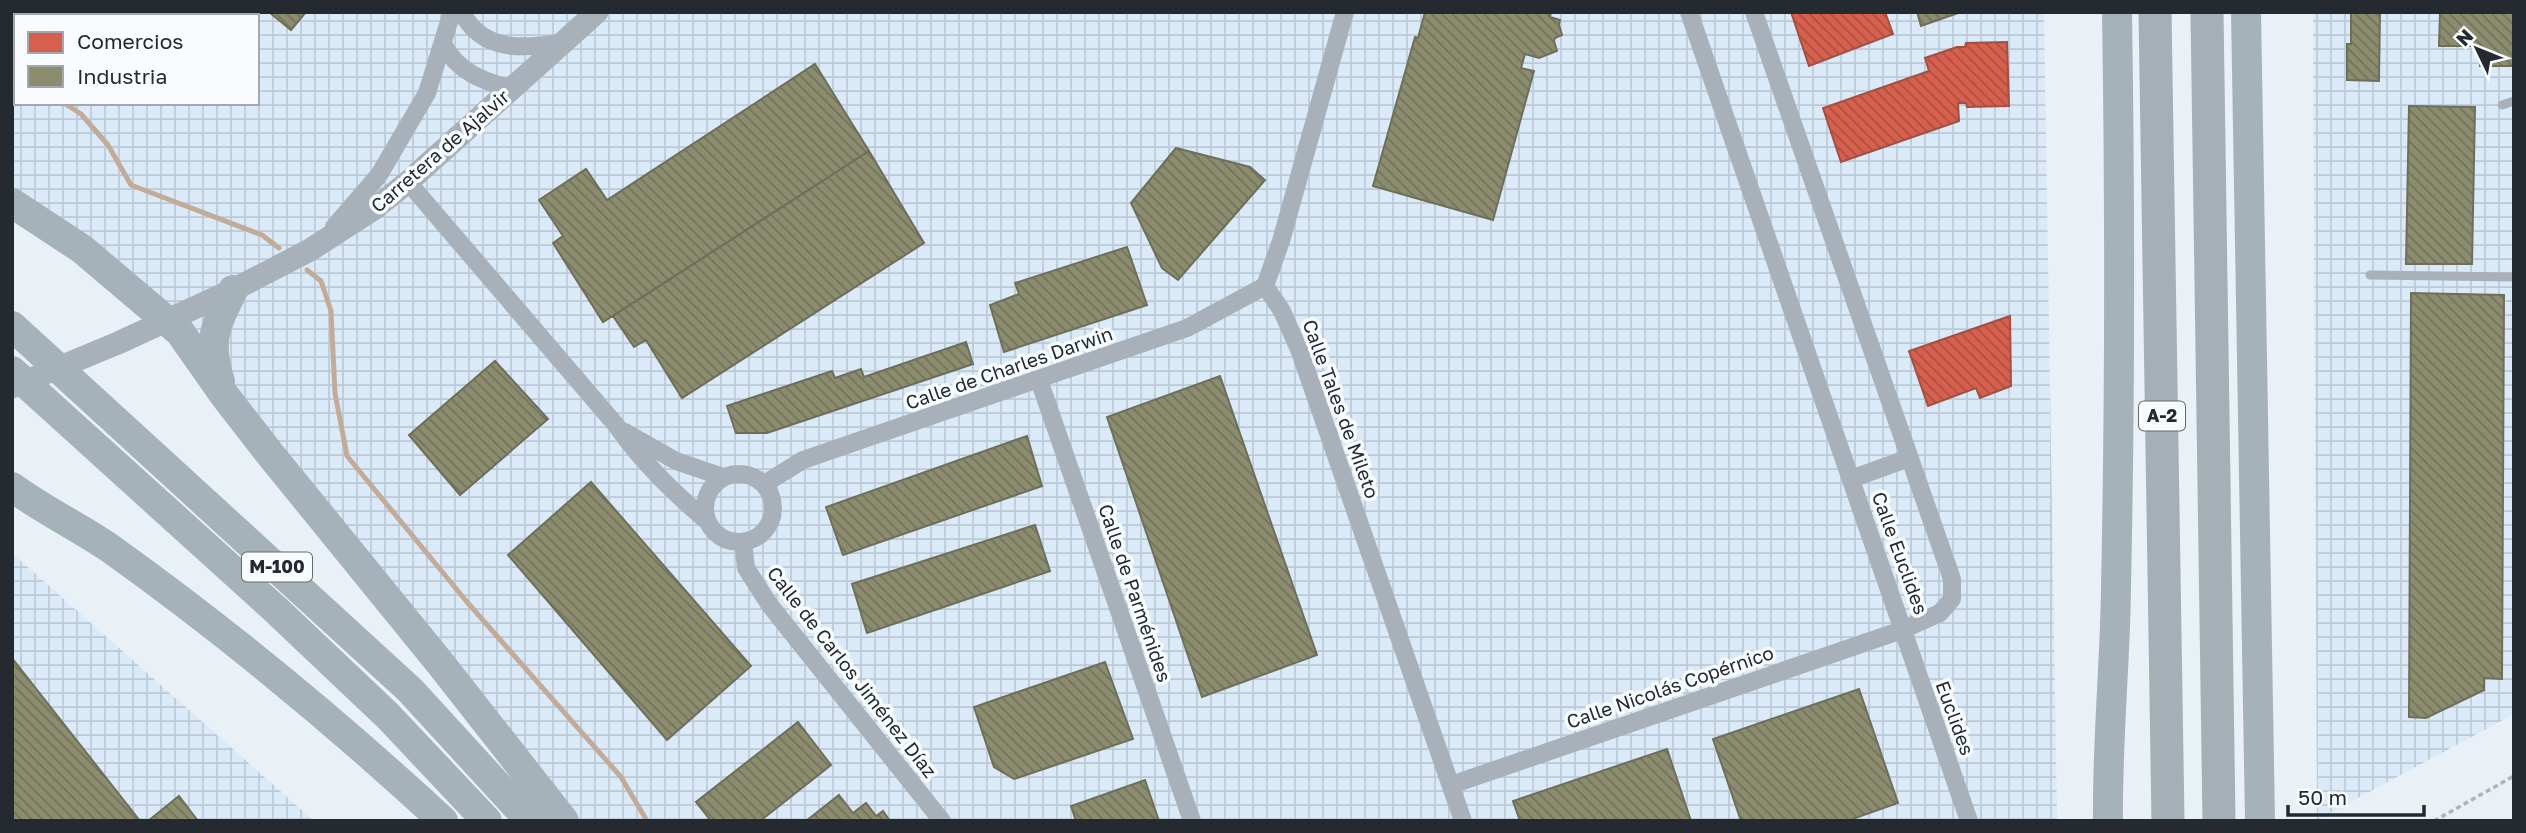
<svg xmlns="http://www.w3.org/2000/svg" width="2526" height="833" font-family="'Golos Text',sans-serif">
<defs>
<pattern id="industrial-grid" width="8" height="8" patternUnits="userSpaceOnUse" patternTransform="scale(1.75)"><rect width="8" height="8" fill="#dbeaf9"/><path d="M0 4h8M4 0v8" fill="none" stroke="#bcc9d6"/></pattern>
<pattern id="shops-back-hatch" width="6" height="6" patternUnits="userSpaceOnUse" patternTransform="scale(1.75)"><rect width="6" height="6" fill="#d6604d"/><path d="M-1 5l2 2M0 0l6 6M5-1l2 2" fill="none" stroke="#ad4f40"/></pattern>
<pattern id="industry-back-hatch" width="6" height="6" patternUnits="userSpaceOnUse" patternTransform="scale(1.75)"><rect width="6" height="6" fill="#8c8c6e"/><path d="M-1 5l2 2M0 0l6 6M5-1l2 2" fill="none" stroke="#72735b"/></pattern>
</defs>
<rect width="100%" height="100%" fill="#e9f0f6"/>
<path fill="url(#industrial-grid)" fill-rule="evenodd" d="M12 12H2044L2057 821H561L188 342 12 203ZM16 16H257V103H16Z
M2313 12H2514V714L2317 820Z
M12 553 314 821H12Z"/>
<path fill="url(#shops-back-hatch)" stroke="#a15044" stroke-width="2" d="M1791 12H1885L1893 34 1809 66Z
M2007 42 2009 106 1967 107 1966 103H1958L1959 121 1841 162 1823 108 1929 71 1925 58 1957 47H1965L1966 43Z
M2010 316 2011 386 1980 398 1976 388 1928 406 1909 351Z"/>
<path fill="url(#industry-back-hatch)" stroke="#6d6f5b" stroke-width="2" d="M269 12H306L291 30Z
M1425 12H1551L1550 17 1560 20 1559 25 1562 35 1555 38 1554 41 1557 51 1539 58 1525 54 1521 68 1534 71 1493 220 1373 186 1415 37 1418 38Z
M1917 12H1961L1921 26Z
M2351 12H2380L2379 81 2347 80V44H2351Z
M2440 12H2514V66H2480L2481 46H2439Z
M815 64 869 151 603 322 553 243 563 236 539 200 586 169 607 200Z
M2409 106 2475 107 2472 264H2406Z
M1176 148 1250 167 1265 180 1178 280 1162 268 1131 203Z
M869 151 924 243 682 398 646 340 634 347 613 316Z
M1127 247 1147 305 1004 352 990 305 1019 294 1015 283Z
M2411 293 2504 295 2502 679 2484 678V690L2426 718 2409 717Z
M966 342 973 364 767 433H736L727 406 832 371 835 378 861 369 864 377Z
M495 361 548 419 460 495 409 435Z
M1220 376 1317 655 1202 697 1107 417Z
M1027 436 1042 486 843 555 826 507Z
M591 482 751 666 667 740 508 555Z
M1035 525 1050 571 867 633 852 584Z
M12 658 140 821H12Z
M1105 662 1133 739 1014 779 994 767 974 707Z
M1859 689 1898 803 1847 821H1741L1713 739Z
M798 722 831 765 760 821H711L696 802Z
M1667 749 1691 821H1520L1513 801Z
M1145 780 1159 821H1076L1071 806Z
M839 795 853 813 866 803 876 816 883 811 890 821H806Z
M179 796 198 821H148Z"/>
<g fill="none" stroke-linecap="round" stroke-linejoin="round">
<path stroke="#c2ab98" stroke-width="5" d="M12 72 16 74
M64 103 81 114 108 145 131 185 262 235 279 248
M307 270 321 281 331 311 335 393 347 456 467 602 621 777 647 821"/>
<path stroke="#adb4bb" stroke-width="3.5" stroke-dasharray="5 3.5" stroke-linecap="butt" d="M2434 821 2514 776"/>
<path stroke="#a8b1ba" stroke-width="9" d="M2502 105 2514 101
M2370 275 2514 277"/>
<path stroke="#a8b1ba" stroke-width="18" d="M462 12C482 53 526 49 564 42
M1345 12 1281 241 1265 286 1282 311 1300 352 1463 821
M1689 12 1969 821
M443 44C458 72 482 81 512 89
M408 182 616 425C643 463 673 492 708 522
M334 227 379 175 427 93 452 12
M1039 380 1192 821
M625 432 676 461 723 477
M705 508a34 34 0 1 1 68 0a34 34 0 1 1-68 0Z
M1851 479 1909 458
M764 484 803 460 1187 328 1265 286
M743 542 746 568 769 604 942 821
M1451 785 1902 630 1940 613 1952 599V579L1754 12"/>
<path stroke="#a8b1ba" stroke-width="23" d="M12 387 118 343 233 290 310 250 375 208 408 182 597 12"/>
<path stroke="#a6b2b9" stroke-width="30" d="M2246 12 2260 821
M12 203 82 249 180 332 225 396 270 454 440 663 564 821
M12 326 410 690 530 821
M12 371 275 609 388 716 487 821
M220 382C207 342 215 326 233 290
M12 487C43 510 79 527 111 549 227 632 338 724 443 821
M2108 821C2107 743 2115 666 2116 588 2120 396 2120 204 2117 12"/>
<path stroke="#a4afb6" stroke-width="33" d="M2155 12 2168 821
M2207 12 2219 821"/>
</g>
<g text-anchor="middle" stroke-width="7" stroke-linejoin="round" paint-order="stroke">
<g fill="#f9fcff" stroke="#64696d" stroke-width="2">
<rect x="2139" y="401.5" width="46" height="29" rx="5"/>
<rect x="242" y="552.5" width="70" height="29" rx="5"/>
</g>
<g font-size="18" font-weight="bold" fill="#242a2f">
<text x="2162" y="422">A-2</text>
<text x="277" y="573">M-100</text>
</g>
<g font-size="19" fill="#242a2f" stroke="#f9fcff">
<text transform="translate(440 151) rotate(-41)" y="7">Carretera de Ajalvir</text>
<text transform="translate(1009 368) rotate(-19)" y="7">Calle de Charles Darwin</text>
<text transform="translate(1341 409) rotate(70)" y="7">Calle Tales de Mileto</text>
<text transform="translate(1900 553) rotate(70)" y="7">Calle Euclides</text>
<text transform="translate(1135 593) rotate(71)" y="7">Calle de Parménides</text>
<text transform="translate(852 672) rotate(52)" y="7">Calle de Carlos Jiménez Díaz</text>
<text transform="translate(1670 687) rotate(-19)" y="7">Calle Nicolás Copérnico</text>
<text transform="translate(1955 718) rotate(70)" y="7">Euclides</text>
</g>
</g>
<rect width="2526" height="833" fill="none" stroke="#242a2f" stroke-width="28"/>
<rect x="14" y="14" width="245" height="91" fill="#f9fcff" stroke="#a4a8ac" stroke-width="2"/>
<rect x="28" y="32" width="35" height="21" fill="#d6604d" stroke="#a4a8ac" stroke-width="2"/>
<text x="77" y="49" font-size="21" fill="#242a2f">Comercios</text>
<rect x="28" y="66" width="35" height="21" fill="#8c8c6e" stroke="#a4a8ac" stroke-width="2"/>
<text x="77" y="84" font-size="21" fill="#242a2f">Industria</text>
<g transform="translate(2477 49) rotate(313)" stroke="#f9fcff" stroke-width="5" paint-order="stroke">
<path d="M0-5L12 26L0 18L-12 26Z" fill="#242a2f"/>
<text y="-10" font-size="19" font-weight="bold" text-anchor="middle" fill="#242a2f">N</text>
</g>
<path d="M2288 805v10h136v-10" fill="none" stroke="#242a2f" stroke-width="3.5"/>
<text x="2298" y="805" font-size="21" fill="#242a2f" stroke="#f9fcff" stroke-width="5" paint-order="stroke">50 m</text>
</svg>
